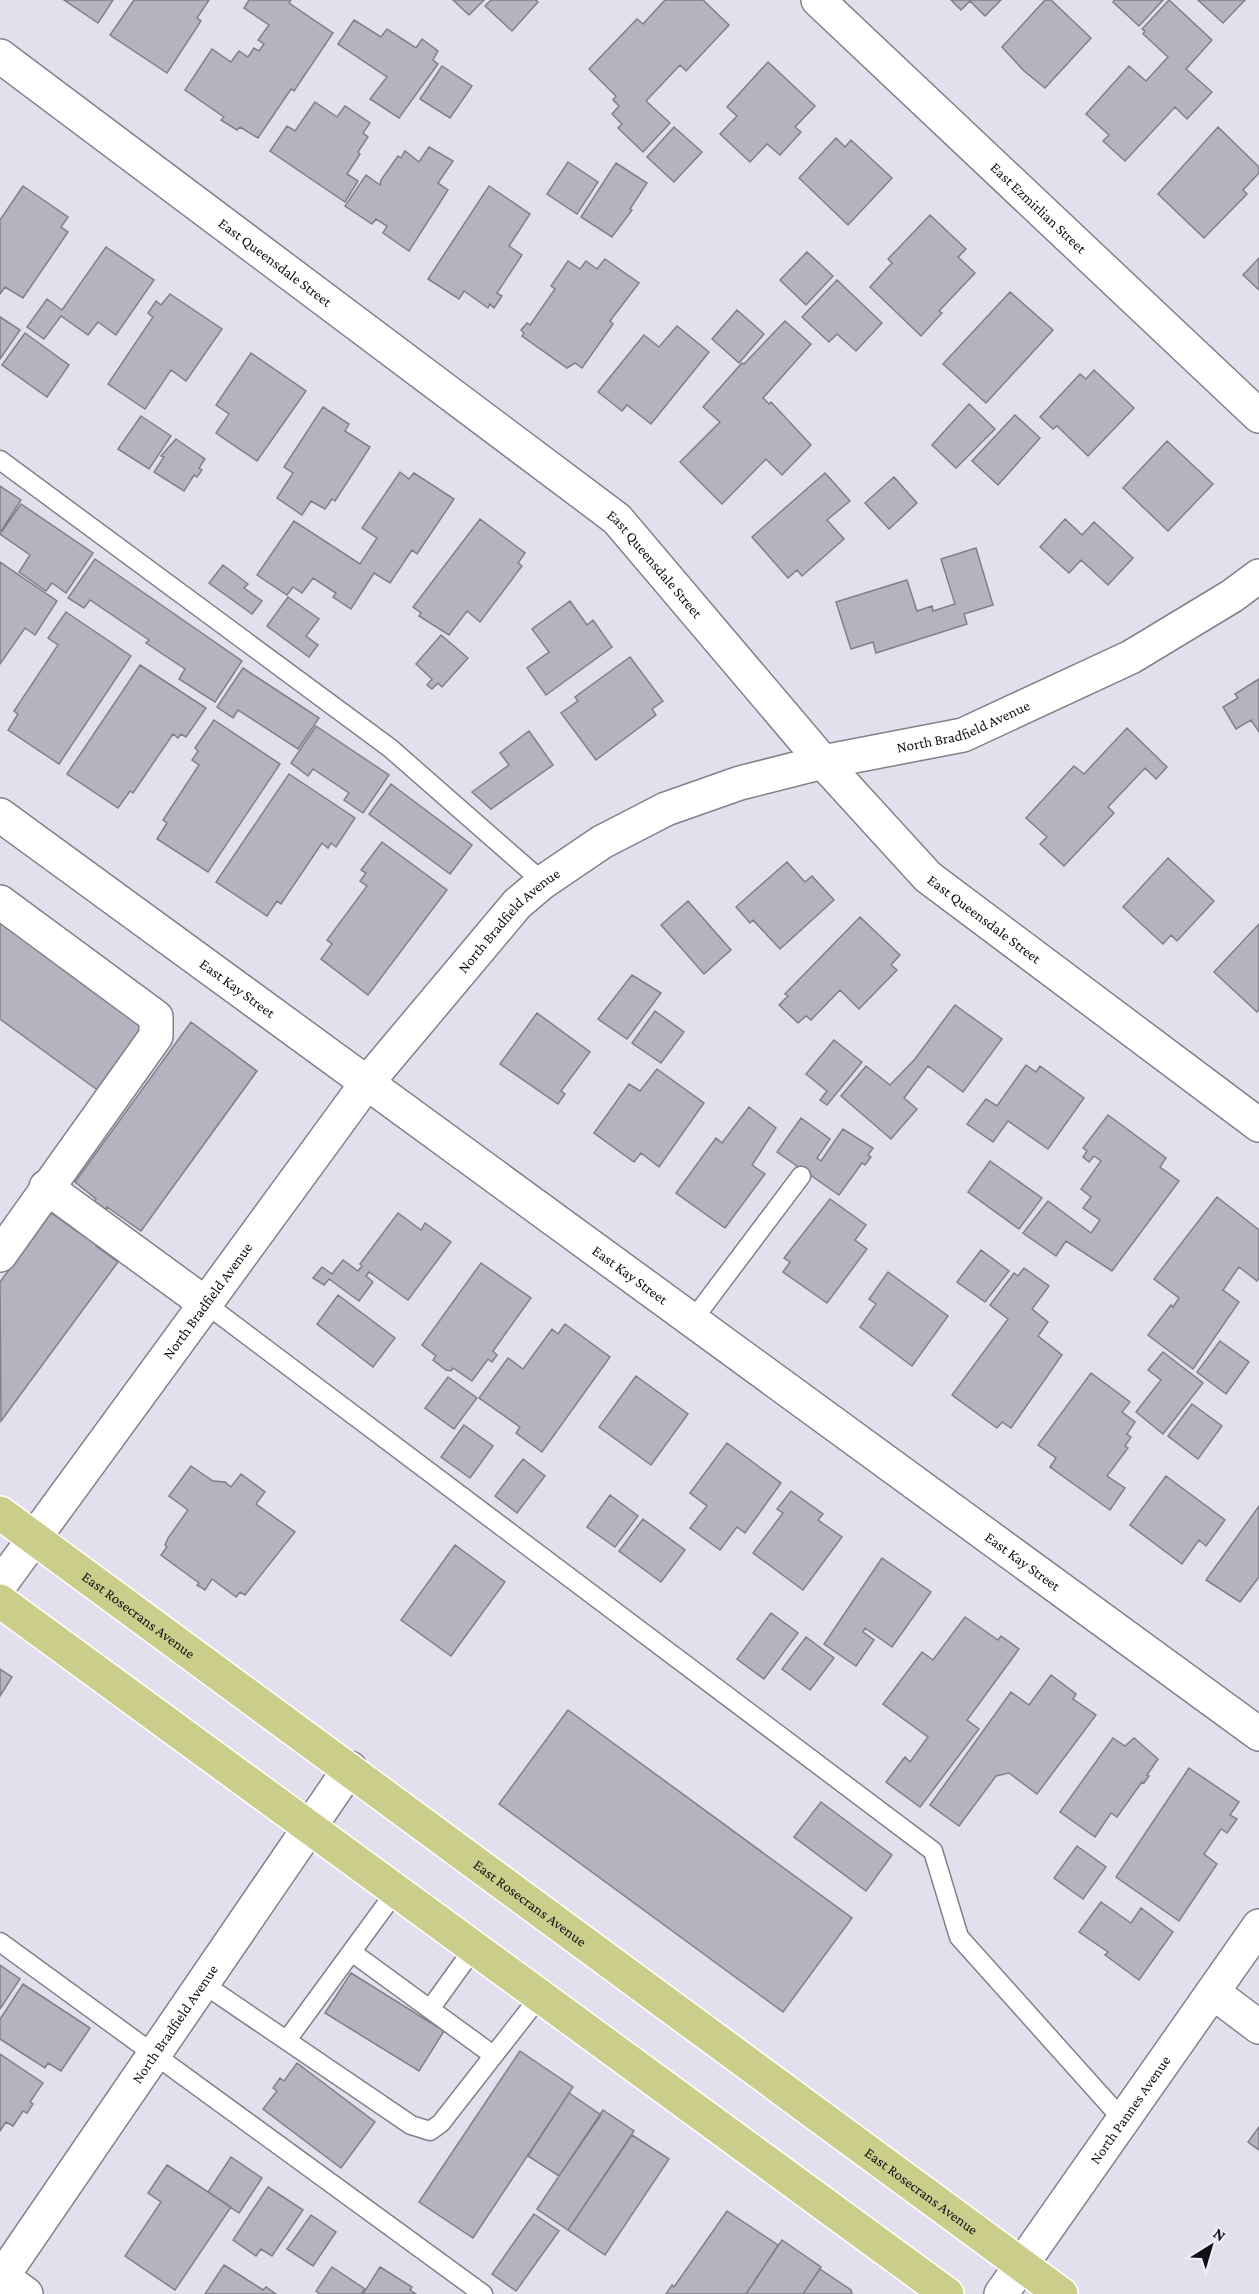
<svg xmlns="http://www.w3.org/2000/svg" width="1259" height="2294" font-family="'Crimson Pro',serif">
<rect width="100%" height="100%" fill="#e2e0ec"/>
<path fill="#b5b3bf" stroke="#807f8a" stroke-width="1.5" d="M64 0H113L98 23Z
M134 0H209L197 18 201 21 167 73 110 35Z
M249 0H291L289 3 333 33 294 91 291 89 258 138 240 127 237 130 221 120 224 117 185 90 212 49 231 62 239 51 248 57 254 48 259 51 264 44 258 40 269 25 244 8Z
M453 0H484L469 15Z
M491 0H536L538 2 512 31 485 6Z
M665 0H703L729 25 686 71 680 65 646 101 670 123 643 152 618 128 622 124 612 114 619 106 613 100 616 96 589 69 637 19 643 24Z
M951 0H1001L985 16 970 1 961 10Z
M1045 0H1051L1091 38 1045 88 1024 71 1002 47Z
M1114 0H1163L1139 26 1113 2Z
M1169 0 1212 40 1186 69 1212 92 1187 119 1175 107 1125 161 1103 141 1109 135 1086 114 1129 66 1146 81 1168 57 1143 34 1145 31 1142 29Z
M1198 0H1245L1223 23Z
M354 20 381 37 387 29 416 48 422 39 438 51 433 60 438 64 399 118 370 99 387 77 338 44Z
M768 62 815 106 795 127 801 132 780 155 767 144 750 162 720 134 737 116 727 107Z
M442 66 472 86 450 118 420 99Z
M315 102 337 117 345 106 370 123 363 133 368 137 358 152 360 154 347 174 358 181 345 202 270 151 287 126 295 131Z
M674 127 702 152 674 182 647 157Z
M1218 127 1259 167V173L1243 190 1247 194 1204 238 1158 194Z
M836 138 845 147 851 140 892 178 848 225 799 178Z
M429 147 453 161 438 183 448 190 409 251 383 233 387 226 376 219 372 224 345 206 366 175 380 185 381 180 398 156 401 158 405 151 419 162Z
M568 162 598 182 577 214 547 194Z
M616 163 647 183 630 209 632 210 612 237 581 217Z
M23 186 68 217 61 227 68 232 23 298 5 287 0 294V220Z
M489 186 530 214 509 246 522 255 497 293 502 296 494 308 490 304 488 308 464 291 459 299 428 279Z
M930 215 966 249 958 257 975 273 939 311 942 313 921 336 870 287 892 263 888 259Z
M106 247 154 280 116 335 98 322 88 335 61 316 44 339 27 327 47 299 62 310Z
M807 252 833 276 806 305 780 280Z
M1259 258V290L1243 275Z
M605 259 639 283 610 321 613 324 582 368 575 363 567 368 522 336 524 333 521 330 527 323 530 325 555 289 551 286 568 261 580 269 586 261 597 269Z
M837 280 882 323 856 351 837 334 829 342 802 317Z
M1010 292 1053 330 986 403 943 364Z
M170 294 222 329 186 381 171 370 145 409 108 384 153 317 148 313 156 301 161 305Z
M737 310 764 334 739 363 712 339Z
M0 317 20 330 0 359Z
M785 321 811 344 763 398 769 404 771 402 811 445 782 475 766 459 722 504 680 462 720 422 703 407 742 363 744 364Z
M677 326 709 352 651 424 627 405 622 411 598 392 644 335 659 347Z
M25 333 69 365 47 397 2 365Z
M251 353 306 391 257 461 216 433 229 414 216 405Z
M1094 370 1134 408 1088 456 1057 426 1053 429 1040 417 1080 374 1086 379Z
M969 404 995 429 956 468 932 445Z
M323 407 349 424 345 431 370 447 335 501 332 499 325 509 311 501 302 515 277 498 293 473 284 467Z
M1015 415 1040 438 998 485 972 461Z
M141 416 171 436 149 469 118 449Z
M176 439 205 459 199 468 202 470 197 477 194 475 184 491 154 472 164 457 161 456Z
M1167 441 1213 484 1168 531 1123 488Z
M400 472 409 479 414 473 454 499 417 554 412 550 390 583 374 573 351 609 333 597 336 593 313 578 302 593 293 587 287 595 257 575 294 521 360 564 377 538 362 528Z
M825 473 850 501 827 520 844 539 802 576 797 570 788 578 752 537Z
M894 477 917 503 889 529 865 503Z
M0 486 21 500 1 531 0 530Z
M21 504 93 553 66 593 52 583 46 591 19 572 30 555 0 534Z
M480 519 525 553 518 563 522 566 480 622 467 611 449 635 419 616 421 613 413 607Z
M1065 519 1082 535 1094 522 1133 558 1108 585 1081 560 1069 573 1040 547Z
M976 548 993 605 964 614 967 624 876 653 873 642 851 649 836 602 907 580 917 611 932 606 933 611 955 604 941 559Z
M95 559 242 661 215 702 179 679 185 669 146 643 149 640 90 600 84 608 68 598Z
M0 562 57 601 35 635 25 628 0 664Z
M223 565 248 584 244 588 262 601 252 614 209 583Z
M288 597 319 619 306 636 318 645 309 657 267 626Z
M570 601 587 625 593 620 612 647 546 695 527 668 549 652 532 629Z
M66 612 131 656 59 764 8 730 18 714 14 711 58 645 48 638Z
M441 635 468 658 442 687 438 683 432 689 427 685 432 679 416 664Z
M630 657 663 701 652 709 656 715 596 760 561 713 578 701 575 697Z
M140 665 206 708 186 737 181 734 178 738 173 734 133 793 130 791 118 808 67 774Z
M243 668 319 718 298 749 238 710 233 718 217 707Z
M1259 679V732L1251 720 1236 729 1223 707 1238 698 1235 694Z
M214 720 280 764 208 872 157 839 167 823 163 820 199 765 192 760 198 751 195 748Z
M316 726 389 775 363 813 344 800 349 793 313 769 308 776 291 763Z
M1127 728 1167 767 1156 779 1145 768 1108 807 1114 813 1064 866 1040 844 1047 837 1026 818 1074 766 1084 774Z
M529 731 553 765 491 809 472 792 509 765 500 753Z
M289 774 355 818 336 847 331 843 328 848 322 843 281 904 277 901 267 916 216 882Z
M391 784 472 845 450 874 369 814Z
M382 842 447 890 368 995 321 959 332 944 327 940 367 886 360 881 366 873 361 870Z
M1168 858 1214 901 1177 941 1171 935 1163 944 1123 907Z
M787 862 805 882 812 876 834 900 780 949 753 920 750 923 736 907Z
M688 901 731 950 704 974 661 925Z
M860 917 900 955 891 965 897 970 859 1009 840 990 811 1020 806 1016 798 1023 779 1005 788 996 785 994Z
M0 918 152 1028 103 1094 0 1019Z
M1259 924V1010L1257 1012 1214 972Z
M632 975 661 993 627 1039 598 1019Z
M955 1005 1002 1039 963 1092 928 1066 904 1098 917 1109 891 1139 841 1096 866 1066 890 1085 915 1059Z
M655 1011 684 1032 661 1063 632 1043Z
M537 1013 590 1052 561 1091 565 1094 558 1104 500 1064Z
M191 1022 257 1071 141 1231 107 1207 104 1212 93 1203 96 1199 75 1182Z
M834 1040 862 1062 827 1105 820 1100 827 1091 806 1074Z
M1026 1065 1036 1072 1040 1066 1084 1098 1048 1149 1008 1121 993 1142 967 1124 986 1099 997 1106Z
M657 1069 704 1103 659 1167 641 1153 634 1162 594 1133 629 1084 640 1091Z
M749 1107 776 1128 752 1165 765 1174 725 1228 676 1193 716 1138 722 1143Z
M1108 1115 1166 1158 1160 1167 1179 1181 1112 1271 1066 1241 1056 1256 1023 1233 1048 1201 1091 1233 1100 1220 1083 1208 1091 1197 1081 1189 1101 1161 1094 1156 1089 1162 1083 1157 1087 1151 1083 1148Z
M801 1118 830 1139 817 1158 821 1161 843 1129 873 1148 868 1155 871 1157 865 1165 862 1163 839 1195 777 1152Z
M990 1161 1042 1198 1019 1229 968 1192Z
M1217 1197 1259 1230V1278L1257 1281 1239 1267 1223 1290 1239 1302 1193 1369 1148 1335 1171 1305 1173 1307 1179 1298 1154 1279Z
M830 1199 866 1225 855 1240 867 1249 827 1303 783 1272 790 1262 784 1258Z
M51 1213 85 1237 88 1232 100 1240 96 1246 118 1262 1 1421 0 1282Z
M398 1213 421 1230 425 1223 451 1242 408 1300 369 1272 366 1276 373 1282 359 1301 329 1279 324 1285 313 1278 322 1267 332 1274 343 1260 358 1271 362 1266 360 1264Z
M981 1250 1009 1271 985 1302 957 1282Z
M481 1263 531 1298 493 1351 497 1355 492 1362 488 1359 472 1381 453 1368 451 1371 446 1370 433 1360 436 1356 422 1345Z
M1024 1268 1049 1286 1032 1309 1048 1322 1038 1336 1062 1355 1011 1428 1002 1422 997 1428 952 1395 1008 1319 990 1305 1014 1273 1018 1276Z
M888 1272 948 1316 912 1366 860 1327 876 1304 869 1299Z
M338 1295 395 1338 373 1367 317 1324Z
M565 1324 610 1357 542 1452 516 1433 520 1427 479 1398 508 1358 523 1369 552 1329 558 1334Z
M1220 1341 1249 1362 1226 1394 1197 1372Z
M1163 1352 1203 1383 1163 1434 1136 1412 1161 1380 1148 1370Z
M1091 1373 1130 1402 1122 1412 1135 1422 1127 1434 1131 1437 1125 1446 1128 1448 1107 1476 1125 1488 1110 1510 1050 1467 1056 1458 1038 1445Z
M636 1376 688 1414 651 1465 599 1427Z
M448 1377 477 1398 454 1429 425 1408Z
M1192 1404 1222 1426 1198 1459 1168 1436Z
M464 1425 493 1446 470 1478 441 1457Z
M727 1443 781 1483 745 1533 737 1527 720 1550 690 1528 707 1506 690 1493Z
M523 1459 545 1476 517 1513 495 1496Z
M191 1466 213 1481 225 1482 231 1487 241 1474 265 1492 256 1504 295 1532 245 1595 240 1592 236 1597 212 1579 205 1590 197 1585 199 1583 161 1555 167 1547 165 1545 168 1538 188 1510 169 1496Z
M1166 1476 1225 1520 1206 1546 1199 1540 1182 1564 1130 1525Z
M791 1491 823 1514 818 1520 842 1537 803 1590 753 1553 783 1513 777 1509Z
M610 1495 638 1516 615 1547 587 1527Z
M1259 1506V1577L1240 1602 1206 1580Z
M643 1519 685 1550 661 1582 619 1551Z
M455 1545 505 1582 451 1656 401 1620Z
M882 1558 931 1592 892 1647 865 1628 863 1632 874 1640 856 1666 824 1644Z
M771 1613 798 1633 764 1679 737 1659Z
M965 1617 998 1640 1001 1636 1019 1649 967 1720 979 1729 920 1807 886 1782 905 1757 910 1762 928 1737 883 1704 922 1652 933 1660Z
M806 1637 834 1658 810 1690 782 1669Z
M0 1669 12 1677 0 1696Z
M1051 1675 1076 1694 1073 1699 1096 1715 1037 1794 1009 1773 996 1776 959 1826 930 1805 1011 1692 1029 1705Z
M568 1710 852 1918 783 2012 499 1804Z
M1113 1738 1125 1746 1134 1738 1158 1759 1147 1775 1149 1776 1144 1783 1142 1782 1117 1817 1111 1813 1095 1837 1060 1812Z
M1189 1768 1239 1802 1230 1815 1237 1819 1227 1833 1221 1829 1204 1854 1217 1864 1179 1921 1116 1877Z
M821 1802 892 1855 866 1891 794 1837Z
M1077 1846 1106 1867 1083 1899 1054 1878Z
M1101 1902 1131 1923 1141 1908 1173 1932 1139 1980 1105 1955 1108 1952 1079 1932Z
M0 1965 20 1979 0 2009Z
M351 1973 444 2031 419 2071 325 2013Z
M23 1984 90 2028 61 2071 48 2063 45 2068 0 2039V2019Z
M520 2051 573 2087 473 2238 419 2202Z
M0 2054 43 2083 30 2102 33 2104 27 2113 23 2111 13 2126 6 2122 0 2131Z
M297 2063 375 2122 341 2168 263 2109 277 2091 273 2088 280 2078 284 2081Z
M569 2093 601 2115 559 2176 528 2156Z
M603 2110 634 2131 568 2230 537 2209Z
M1259 2127V2150L1248 2142Z
M632 2135 669 2159 605 2255 568 2230Z
M231 2157 262 2178 239 2213 208 2192Z
M167 2165 231 2207 175 2290 125 2256 161 2202 148 2193Z
M268 2187 303 2210 272 2256 261 2249 256 2256 233 2240Z
M727 2211 778 2245 746 2294H666L672 2285 674 2287Z
M534 2214 559 2231 516 2291 492 2274Z
M311 2215 336 2232 313 2266 287 2249Z
M782 2240 821 2267 803 2294H746Z
M224 2265 263 2290 266 2287 276 2294H205Z
M332 2267 365 2289 361 2294H320L316 2291Z
M380 2267 412 2287 410 2290 416 2294H363Z
M820 2269 851 2290 852 2294H803Z"/>
<g fill="none" stroke-linecap="round" stroke-linejoin="round">
<defs>
<path id="service" d="M0 460 390 748 543 882
M206 1304 933 1851 959 1937 1123 2120
M692 1321 801 1176
M0 1942 483 2294
M353 1953 493 2055
M202 1983 411 2125 430 2131 441 2123 540 1996
M430 2009 474 1948
M287 2040 396 1891"/>
<g id="minor">
<path id="s1" d="M818 0 1259 416"/>
<path id="s2" d="M0 56 617 519 823 762 928 877 1259 1125"/>
<path id="s3" d="M0 815 1259 1734"/>
<path d="M0 902 156 1017V1036L0 1255"/>
<path d="M46 1187 206 1304"/>
<path id="s4" d="M0 1585 366 1084 517 904 543 882 602 842 666 809 740 783 823 762 963 735 1131 657 1232 596 1259 576"/>
<path d="M1214 1993 1259 2027"/>
<path d="M0 2275 26 2294"/>
<path id="s5" d="M0 2280 350 1768"/>
<path id="s6" d="M1001 2294 1259 1926"/>
</g>
<g id="primary">
<path id="s7" d="M0 1513 1061 2294"/>
<path d="M0 1601 947 2294"/>
</g>
</defs>
<use href="#service" stroke="#82808b" stroke-width="21"/>
<use href="#minor" stroke="#82808b" stroke-width="36"/>
<use href="#primary" stroke="#fff" stroke-width="36"/>
<use href="#service" stroke="#fff" stroke-width="18"/>
<use href="#minor" stroke="#fff" stroke-width="33"/>
<use href="#primary" stroke="#cbce8b" stroke-width="33"/>
</g>
<g text-anchor="middle" stroke-width="6" stroke-linejoin="round" paint-order="stroke">
<g font-size="15" fill="#121216" stroke="#efedfa">
<text dy="5" stroke="none"><textPath href="#s1" startOffset="303">East Ezmirlian Street</textPath></text>
<text dy="5" stroke="none"><textPath href="#s2" startOffset="344">East Queensdale Street</textPath></text>
<text dy="5" stroke="none"><textPath href="#s2" startOffset="830">East Queensdale Street</textPath></text>
<text dy="5" stroke="none"><textPath href="#s4" startOffset="1342">North Bradfield Avenue</textPath></text>
<text dy="5" stroke="none"><textPath href="#s2" startOffset="1316">East Queensdale Street</textPath></text>
<text dy="5" stroke="none"><textPath href="#s4" startOffset="838">North Bradfield Avenue</textPath></text>
<text dy="5" stroke="none"><textPath href="#s3" startOffset="294">East Kay Street</textPath></text>
<text dy="5" stroke="none"><textPath href="#s3" startOffset="780">East Kay Street</textPath></text>
<text dy="5" stroke="none"><textPath href="#s4" startOffset="352">North Bradfield Avenue</textPath></text>
<text dy="5" stroke="none"><textPath href="#s3" startOffset="1266">East Kay Street</textPath></text>
<text dy="5" stroke="none"><textPath href="#s7" startOffset="172">East Rosecrans Avenue</textPath></text>
<text dy="5" stroke="none"><textPath href="#s7" startOffset="658">East Rosecrans Avenue</textPath></text>
<text dy="5" stroke="none"><textPath href="#s5" startOffset="310">North Bradfield Avenue</textPath></text>
<text dy="5" stroke="none"><textPath href="#s6" startOffset="225">North Pannes Avenue</textPath></text>
<text dy="5" stroke="none"><textPath href="#s7" startOffset="1144">East Rosecrans Avenue</textPath></text>
</g>
</g>
<g transform="translate(1211 2246) rotate(37)" stroke="#efedfa" stroke-width="4.5" paint-order="stroke">
<path d="M0-4.5L10 22L0 15L-10 22Z" fill="#121216"/>
<text y="-9" font-size="16" font-weight="bold" text-anchor="middle" fill="#121216">N</text>
</g>
</svg>
